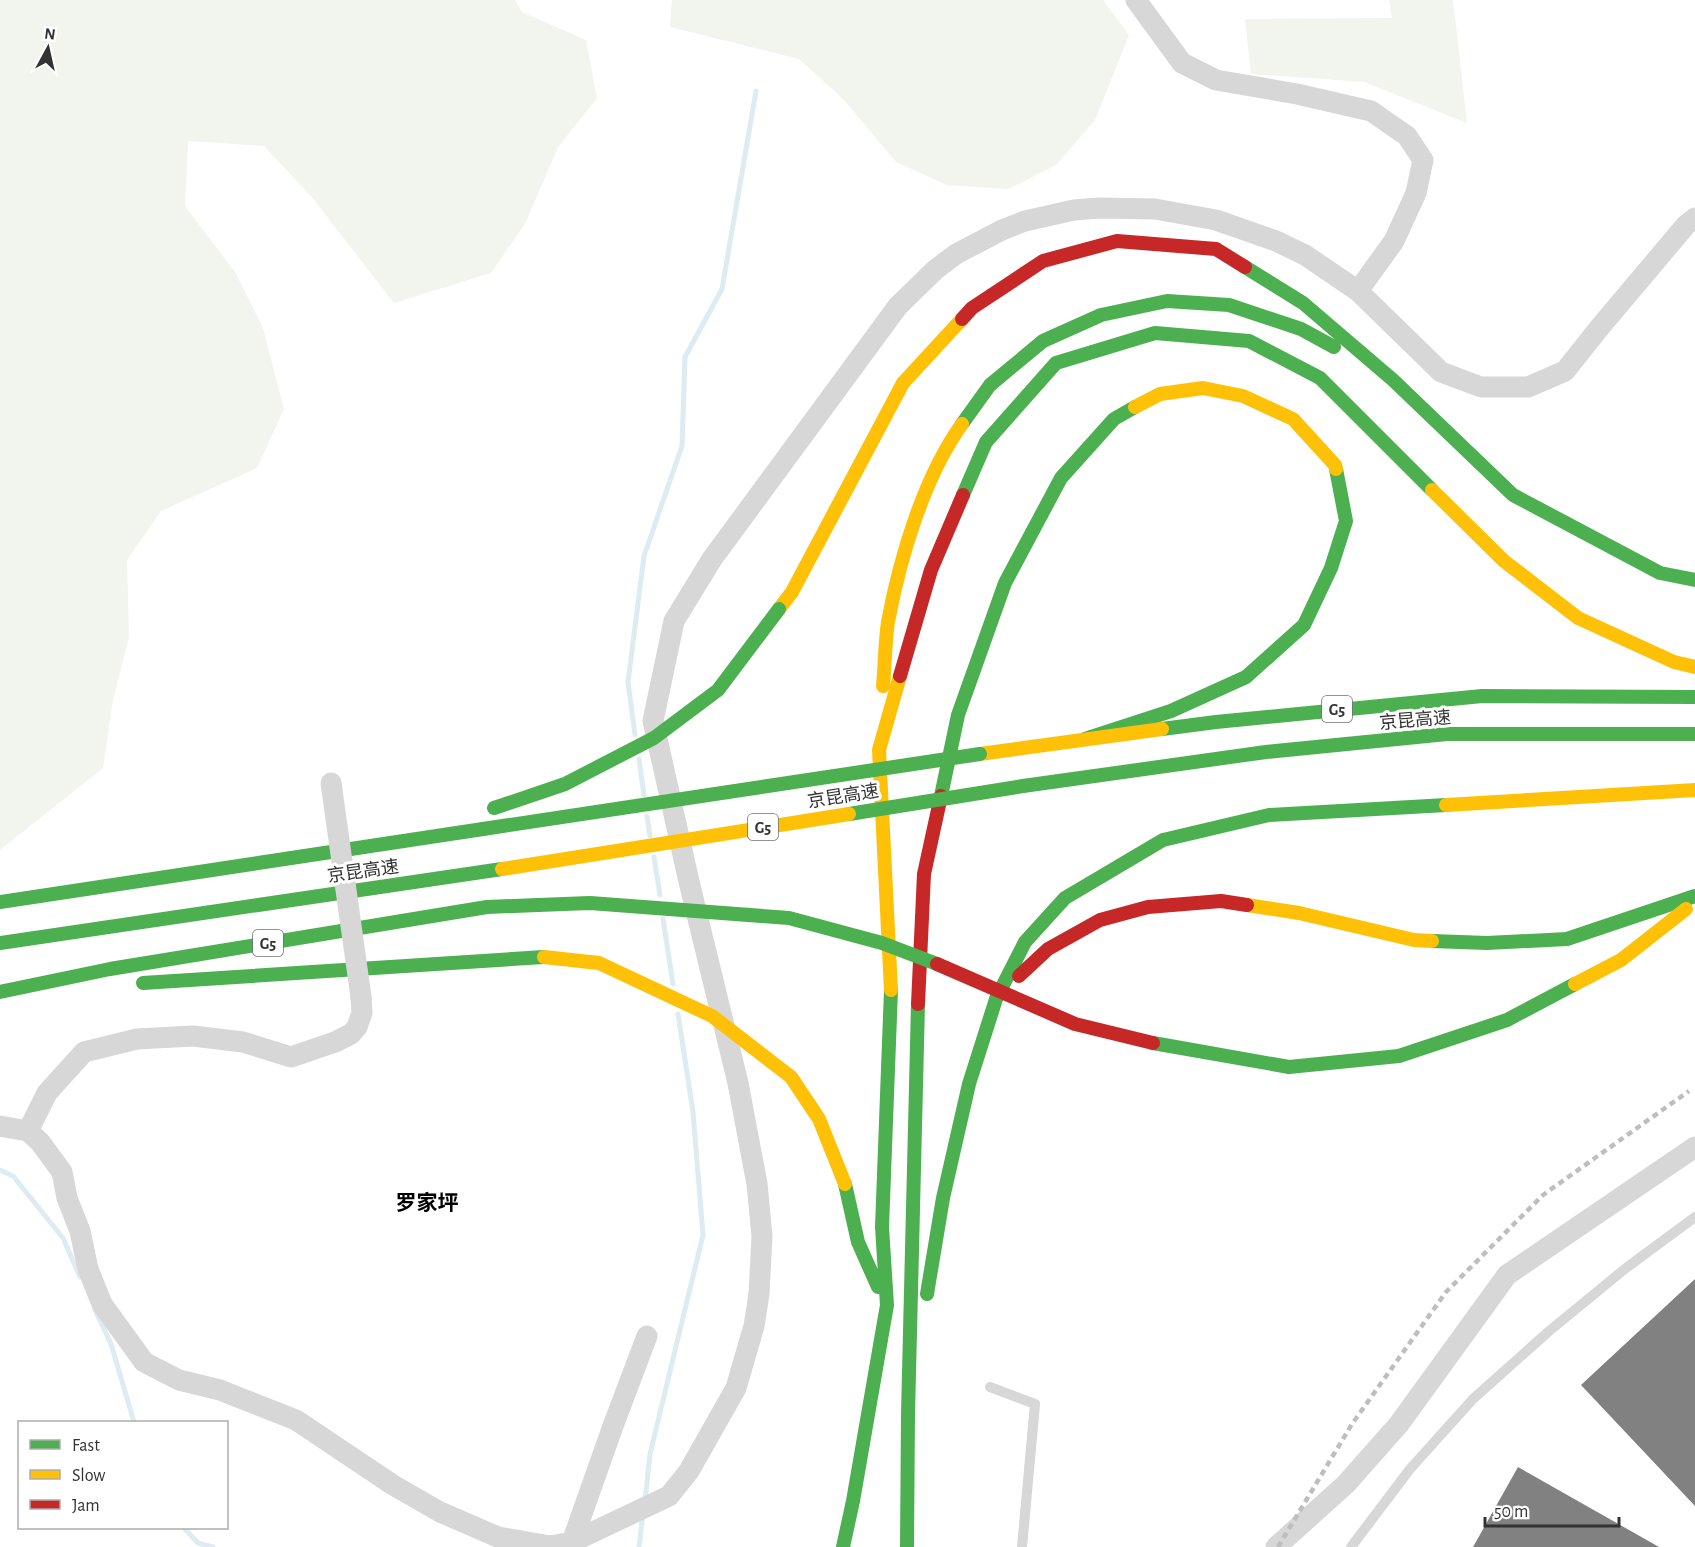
<svg xmlns="http://www.w3.org/2000/svg" width="1695" height="1547" font-family="'Alegreya Sans','Noto Sans SC',sans-serif">
<rect width="100%" height="100%" fill="#fff"/>
<path fill="#f1f5ed" d="M0 0H515L522 12 586 40 597 98 558 147 525 224 491 273 394 303 311 196 264 146 188 141 185 206 235 272 263 328 284 409 257 468 161 511 127 560 129 637 113 700 103 768 0 850Z
M672 0H1103L1129 35 1095 120 1056 165 1009 189 947 185 896 162 845 101 799 59 670 27Z
M1389 0H1453L1467 123 1364 82 1251 74 1245 19 1392 18Z"/>
<g fill="none" stroke-linecap="round" stroke-linejoin="round">
<path stroke="#ddebf3" stroke-width="5" d="M635 735 628 682 644 556 682 446 685 357 722 289 756 91
M639 759 644 795
M647 816 650 836
M654 857 660 895
M663 919 673 984
M0 1170 13 1176 63 1238 80 1277
M95 1310 111 1344 134 1422
M645 1501 650 1454 703 1235 693 1112 678 1014
M184 1528 198 1543 213 1547
M639 1547 643 1513"/>
</g>
<path fill="#818181" d="M1695 1279V1506L1581 1385Z
M1518 1467 1659 1547H1473Z"/>
<g fill="none" stroke-linecap="round" stroke-linejoin="round">
<path stroke="#d7d7d7" stroke-width="10" d="M990 1387 1035 1404 1022 1547
M1351 1547 1410 1469 1473 1399 1548 1332 1626 1268 1695 1217"/>
<path stroke="#d7d7d7" stroke-width="21" d="M1136 0 1182 63 1216 80 1297 94 1371 111 1407 136 1423 160 1416 193 1394 241 1358 291
M0 1126 28 1131 40 1142 62 1172 67 1198 80 1231 88 1269 102 1304 144 1362 179 1380 220 1390 296 1420 393 1485 440 1512 498 1537 550 1546 572 1542 669 1496 689 1471 736 1388 754 1326 759 1294 762 1236 757 1184 738 1083 690 886 653 721 674 621 712 559 898 306 935 270 956 254 1002 230 1025 221 1074 210 1099 208 1155 209 1216 220 1276 241 1305 255 1358 291 1441 372 1481 387H1528L1565 371 1600 327 1686 225 1695 218
M28 1131 47 1093 84 1052 137 1039 193 1036 243 1042 291 1057 335 1042 351 1034 357 1027 362 1013 361 997
M572 1542 613 1426 647 1336
M1276 1547 1346 1484 1399 1424 1507 1275 1695 1147"/>
<path stroke="#4caf50" stroke-width="14" d="M1245 267 1303 303 1393 380 1513 495 1660 573 1695 580
M962 424 990 385 1043 341 1101 315 1167 301 1229 305 1301 329 1334 347
M963 495 986 442 1056 363 1155 333 1249 341 1320 378 1432 490
M1162 729 1216 722 1482 696 1695 697
M1085 739 1171 711 1246 677 1304 625 1331 568 1346 521 1336 469
M1023 786 1266 752 1447 734H1695
M941 796 958 715 1005 583 1061 478 1114 419 1135 407
M0 902 483 829
M1432 941 1487 943 1567 939 1695 896
M0 943 502 869
M143 983 544 957
M0 992 110 969 487 907 538 905
M1153 1043 1289 1067 1399 1056 1507 1020 1575 984
M845 1184 858 1242 878 1287
M927 1294 943 1198 969 1084 996 999 1025 942 1065 898 1163 840 1269 815 1446 805
M843 1547 853 1501 887 1305 882 1227 891 990
M907 1547 908 1414 918 1004"/>
<path stroke="#ffc107" stroke-width="14" d="M1135 407 1160 394 1203 388 1243 396 1293 419 1335 465 1336 469
M1432 490 1504 561 1578 618 1674 662 1695 667
M779 609 792 592 903 383 962 319
M883 686C885 665 885 642 888 622 900 557 924 477 962 424
M980 754 1162 729
M1446 805 1695 790
M1247 905 1299 913 1414 940 1432 941
M1575 984 1621 960 1686 909
M891 990 879 750 900 676"/>
<path stroke="#c62828" stroke-width="14" d="M962 319 972 308 1043 261 1117 241 1216 249 1245 267
M900 676 931 570 963 495
M1019 976 1048 949 1100 920 1148 907 1221 901 1247 905
M918 1004 924 874 941 796"/>
<path stroke="#bebebe" stroke-width="4.5" stroke-dasharray="6 4.5" stroke-linecap="butt" d="M1278 1547 1352 1424 1446 1292 1543 1195 1689 1091"/>
<path stroke="#d7d7d7" stroke-width="21" d="M331 783 361 997"/>
<path stroke="#4caf50" stroke-width="14" d="M494 808 565 784 654 738 718 690 779 609
M849 814 1023 786
M483 829 980 754
M538 905 590 903 789 918 882 943 937 964"/>
<path stroke="#ffc107" stroke-width="14" d="M502 869 849 814
M544 957 599 963 712 1016 791 1077 819 1119 845 1184"/>
<path stroke="#c62828" stroke-width="14" d="M937 964 1075 1024 1153 1043"/>
</g>
<g text-anchor="middle" stroke-width="6" stroke-linejoin="round" paint-order="stroke">
<g fill="#fff" stroke="#707070" stroke-width="1.5">
<rect x="1322" y="696" width="30" height="26" rx="4.5"/>
<rect x="748" y="814" width="30" height="26" rx="4.5"/>
<rect x="253" y="930" width="30" height="26" rx="4.5"/>
</g>
<g font-size="16" font-weight="bold" fill="#333">
<text x="1337" y="715">G5</text>
<text x="763" y="833">G5</text>
<text x="268" y="949">G5</text>
</g>
<g font-size="18" fill="#333" stroke="#fff">
<text transform="translate(1415 720) rotate(-5)" y="6">京昆高速</text>
<text transform="translate(843 796) rotate(-9)" y="6">京昆高速</text>
<text transform="translate(363 871) rotate(-8)" y="6">京昆高速</text>
</g>
<g font-size="21" font-weight="bold" fill="#000" stroke="#fff">
<text x="427" y="1210">罗家坪</text>
</g>
</g>
<rect x="18" y="1421" width="210" height="108" fill="#ffffff" stroke="#adadad" stroke-width="1.5"/>
<rect x="30" y="1440" width="30" height="9" fill="#4caf50" stroke="#adadad" stroke-width="1.5"/>
<text x="72" y="1451" font-size="18" fill="#333333">Fast</text>
<rect x="30" y="1470" width="30" height="9" fill="#ffc107" stroke="#adadad" stroke-width="1.5"/>
<text x="72" y="1481" font-size="18" fill="#333333">Slow</text>
<rect x="30" y="1500" width="30" height="9" fill="#c62828" stroke="#adadad" stroke-width="1.5"/>
<text x="72" y="1511" font-size="18" fill="#333333">Jam</text>
<g transform="translate(48 48) rotate(8)" stroke="#ffffff" stroke-width="4.5" paint-order="stroke">
<path d="M0-4.5L10 22L0 15L-10 22Z" fill="#333333"/>
<text y="-9" font-size="16" font-weight="bold" text-anchor="middle" fill="#333333">N</text>
</g>
<path d="M1485 1517v9h134v-9" fill="none" stroke="#333333" stroke-width="3"/>
<text x="1494" y="1517" font-size="18" fill="#333333" stroke="#ffffff" stroke-width="4.5" paint-order="stroke">50 m</text>
</svg>
